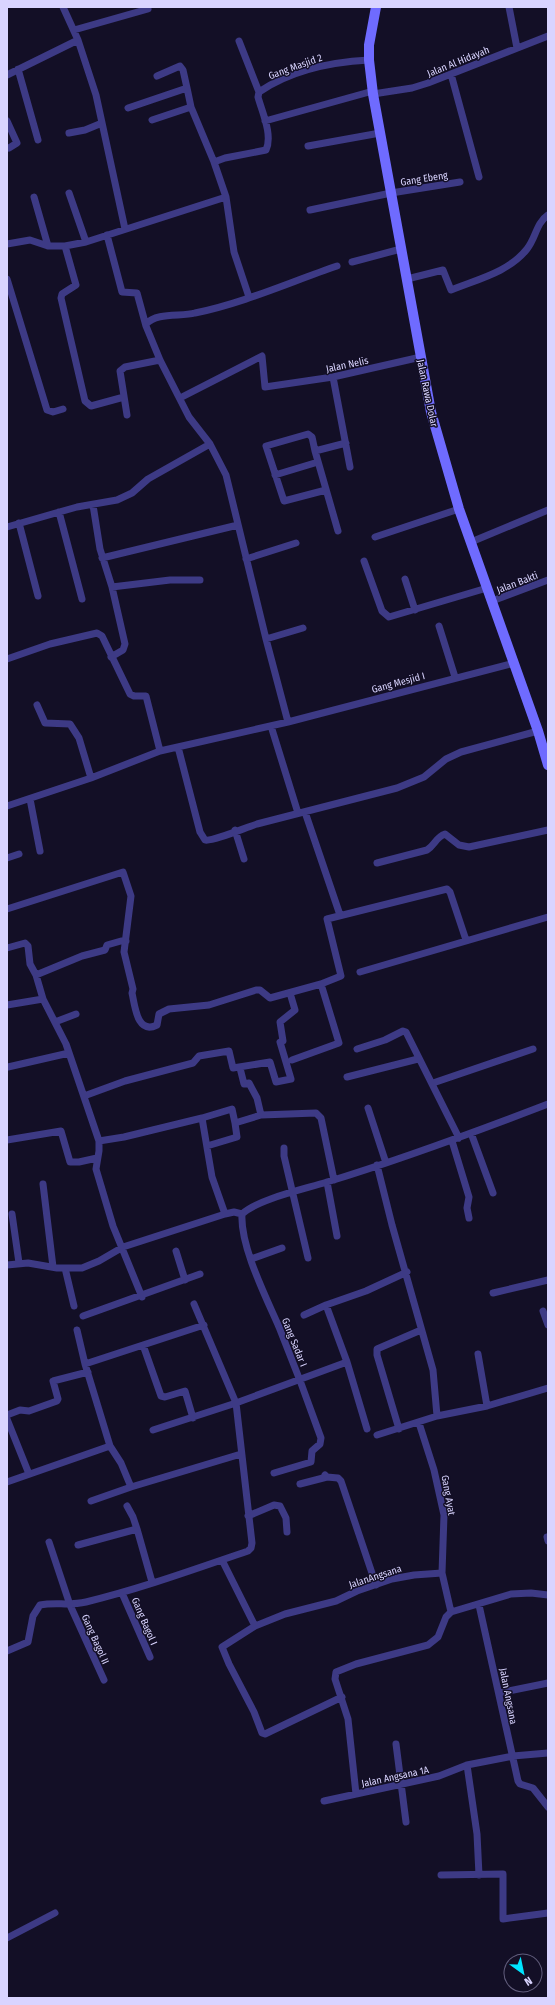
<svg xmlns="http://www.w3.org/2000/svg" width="555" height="2005" font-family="'Fira Sans Condensed',sans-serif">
<rect width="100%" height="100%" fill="#130f26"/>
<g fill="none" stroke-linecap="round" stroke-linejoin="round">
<path stroke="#3d3a85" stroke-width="7" d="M509 7 517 48
M74 30 148 9
M78 40 96 95 125 229
M239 41 259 92
M18 69 38 140
M451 74 479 177
M7 75 78 40 63 7
M157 76 180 66 183 70 187 88
M373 94 412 88 428 83 548 36
M128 108 187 88 191 107 214 162
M152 120 191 107
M7 121 17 143 9 148
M265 121 373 91
M69 133 85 130 102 123
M308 146 380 133
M69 193 86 242
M34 197 48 246
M310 210 391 193 460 182
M107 235 122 292 137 293 146 326 160 360 189 417 210 444 226 475 266 639 288 722
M7 244 30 240 48 246H65L86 242 226 197
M65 246 76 285 62 294 61 298 85 401 91 406 124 397
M352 262 401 249
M7 279 47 410 53 412 63 409
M407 279 443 270 451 290C478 279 509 272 527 249 536 238 536 223 548 215
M249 297 234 252 226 197 214 162 225 158 266 150C273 135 262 112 258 97L259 92C291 70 331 62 369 60
M146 324C157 312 181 317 195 313 244 303 290 282 337 266
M333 377 350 467
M180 398 262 356 265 387 333 377 421 357
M127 415 120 371 125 367 160 360
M315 451 312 437 308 434 266 446 284 501 326 490
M275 475 318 462
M93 505 100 549 112 587 125 644 123 650 111 657
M59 512 82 599
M19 523 38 596
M7 527 77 507 117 500 132 493 148 479 210 444
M338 531 315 451 346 443
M375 537 459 509
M471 542 548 510
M102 558 238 525
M246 559 296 543
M364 561 382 611 389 617 487 588
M405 579 415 610
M112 587 170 580H200
M492 601 548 580
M439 626 455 677
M266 639 303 628
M7 659 50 644 97 633 102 636 130 694 134 696H146L160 751
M37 705 45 723 70 724 79 738 91 778
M271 726 298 813
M178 747 200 832 205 840C212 842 247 827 257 824L397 788 424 777 446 759 461 752 538 731
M30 799 40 851
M7 806 91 778 160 751 288 722 514 663
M305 812 340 915
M235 830 244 859
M7 858 19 854
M377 863 427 850C435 845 436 837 445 834L459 845 469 847 548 830
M7 909 123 872 131 896 124 952 133 989 132 993C135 1006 137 1035 157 1025L159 1014 169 1009 209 1005 256 990H260L270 998 321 984 341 976 327 919 447 889 450 892 466 940
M7 948 25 943 28 946 30 964 36 975 43 999 66 1044 99 1141V1151L96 1169 113 1226 142 1297
M360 972 548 917
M36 975 82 956 105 950 107 945 121 941H126
M7 1005 43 999
M55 1022 76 1014
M357 1049 385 1040 403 1031 406 1032 459 1138
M292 1060 339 1043 321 984
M8 1067 69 1053
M240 1068 244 1084 249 1083 257 1098 261 1115
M347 1077 418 1059
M433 1083 533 1049
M84 1096 125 1081 193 1063 199 1056 229 1051 233 1068 270 1062 276 1082 291 1079 280 1042 283 1041 280 1022 295 1010 290 993
M368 1108 386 1163
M202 1118 232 1109 235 1123
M471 1133 493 1193
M7 1140 61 1131 70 1162H79L97 1158
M99 1141 124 1137 202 1118 212 1177 225 1214
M452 1141 469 1197 467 1208 469 1218
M207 1146 237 1137 235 1123 261 1115 316 1113 321 1118 334 1180
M284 1148V1156L308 1258
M377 1165 392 1225 433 1370 437 1416
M327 1182 337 1236
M43 1184 53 1267
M12 1214 19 1263
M176 1251 185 1280
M251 1259 282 1248
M7 1265 28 1263 57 1268H82L99 1261 123 1247 225 1214 234 1212 242 1214
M65 1268 74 1306
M493 1293 548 1280
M543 1311 548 1325
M304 1315 326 1305
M83 1316 200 1274
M77 1330 85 1364 110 1446 121 1463 131 1487 241 1454
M143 1345 161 1396 165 1397 185 1391 193 1418
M478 1354 487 1406
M85 1364 204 1325
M7 1415 20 1410 29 1411 57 1401 58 1399 53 1381 88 1372
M7 1419 29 1474
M419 1423 434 1470 444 1515 442 1573
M367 1429 347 1362 326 1305 366 1291 407 1272
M399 1429 377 1355V1349L421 1330
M153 1430 236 1403 194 1304
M377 1435 437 1416 487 1406 548 1388
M274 1473 311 1462 312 1451 320 1444 321 1438C308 1401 294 1364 279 1327 266 1297 240 1246 242 1214 258 1199 305 1189 327 1182 402 1159 475 1132 548 1104
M325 1475 327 1477 338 1478 341 1481 376 1585
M7 1482 110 1446
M300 1484 327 1477
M91 1501 131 1487
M127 1506 133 1517 137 1529
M248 1516 274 1505 280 1506 286 1518 287 1532
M547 1537 548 1541
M49 1542 70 1605 104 1680
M78 1545 137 1529 152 1582
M222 1560 255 1626 285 1614 336 1601 357 1591 392 1579 414 1575 442 1573 451 1612 511 1594 531 1593 548 1595
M122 1593 150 1657
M479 1605 518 1781 520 1784 533 1788 548 1807
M255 1626 222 1647 229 1664 254 1712 262 1733 265 1734 342 1697
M7 1651 28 1642 33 1616 40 1605C55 1602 70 1606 86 1602 140 1589 195 1569 248 1551L251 1548 252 1543 236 1403 347 1362
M499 1693 548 1683
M396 1744 406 1822
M467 1765 477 1834 479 1875
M356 1794 348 1719 335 1679 336 1672 356 1664 428 1645 438 1637 446 1617 451 1612
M324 1801 439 1776 467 1765 513 1756 548 1753
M441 1875 503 1874V1919L548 1913
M7 1938 55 1913"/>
<path stroke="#6f6bff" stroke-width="10" d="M376 7 369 45V60L373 94 431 412 459 509 538 731 548 765"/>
</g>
<g text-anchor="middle" stroke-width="3" stroke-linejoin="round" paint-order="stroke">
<g font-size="10" fill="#d9d4ff" stroke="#130f26">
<text transform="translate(458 61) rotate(-22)" y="4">Jalan Al Hidayah</text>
<text transform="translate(295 66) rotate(-20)" y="4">Gang Masjid 2</text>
<text transform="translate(424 178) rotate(-9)" y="4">Gang Ebeng</text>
<text transform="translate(347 364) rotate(-12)" y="4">Jalan Nelis</text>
<text transform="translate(428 393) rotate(78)" y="4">Jalan Rawa Dolar</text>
<text transform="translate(517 582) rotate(-21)" y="4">Jalan Bakti</text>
<text transform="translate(398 682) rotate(-15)" y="4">Gang Mesjid I</text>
<text transform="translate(295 1342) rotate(68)" y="4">Gang Sadar I</text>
<text transform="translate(449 1495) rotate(80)" y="4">Gang Ayat</text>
<text transform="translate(375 1576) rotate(-18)" y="4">JalanAngsana</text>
<text transform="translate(145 1621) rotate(67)" y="4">Gang Bagol I</text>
<text transform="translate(96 1639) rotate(66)" y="4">Gang Bagol II</text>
<text transform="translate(509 1696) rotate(79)" y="4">Jalan Angsana</text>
<text transform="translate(395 1776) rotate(-12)" y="4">Jalan Angsana 1A</text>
</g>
</g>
<rect width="555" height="2005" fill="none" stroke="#d9d4ff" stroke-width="16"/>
<g transform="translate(523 1973) rotate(147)"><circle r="19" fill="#130f26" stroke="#625e7d"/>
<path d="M0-3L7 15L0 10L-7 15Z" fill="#00e5ff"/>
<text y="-6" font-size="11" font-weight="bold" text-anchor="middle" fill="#d9d4ff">N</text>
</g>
</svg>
